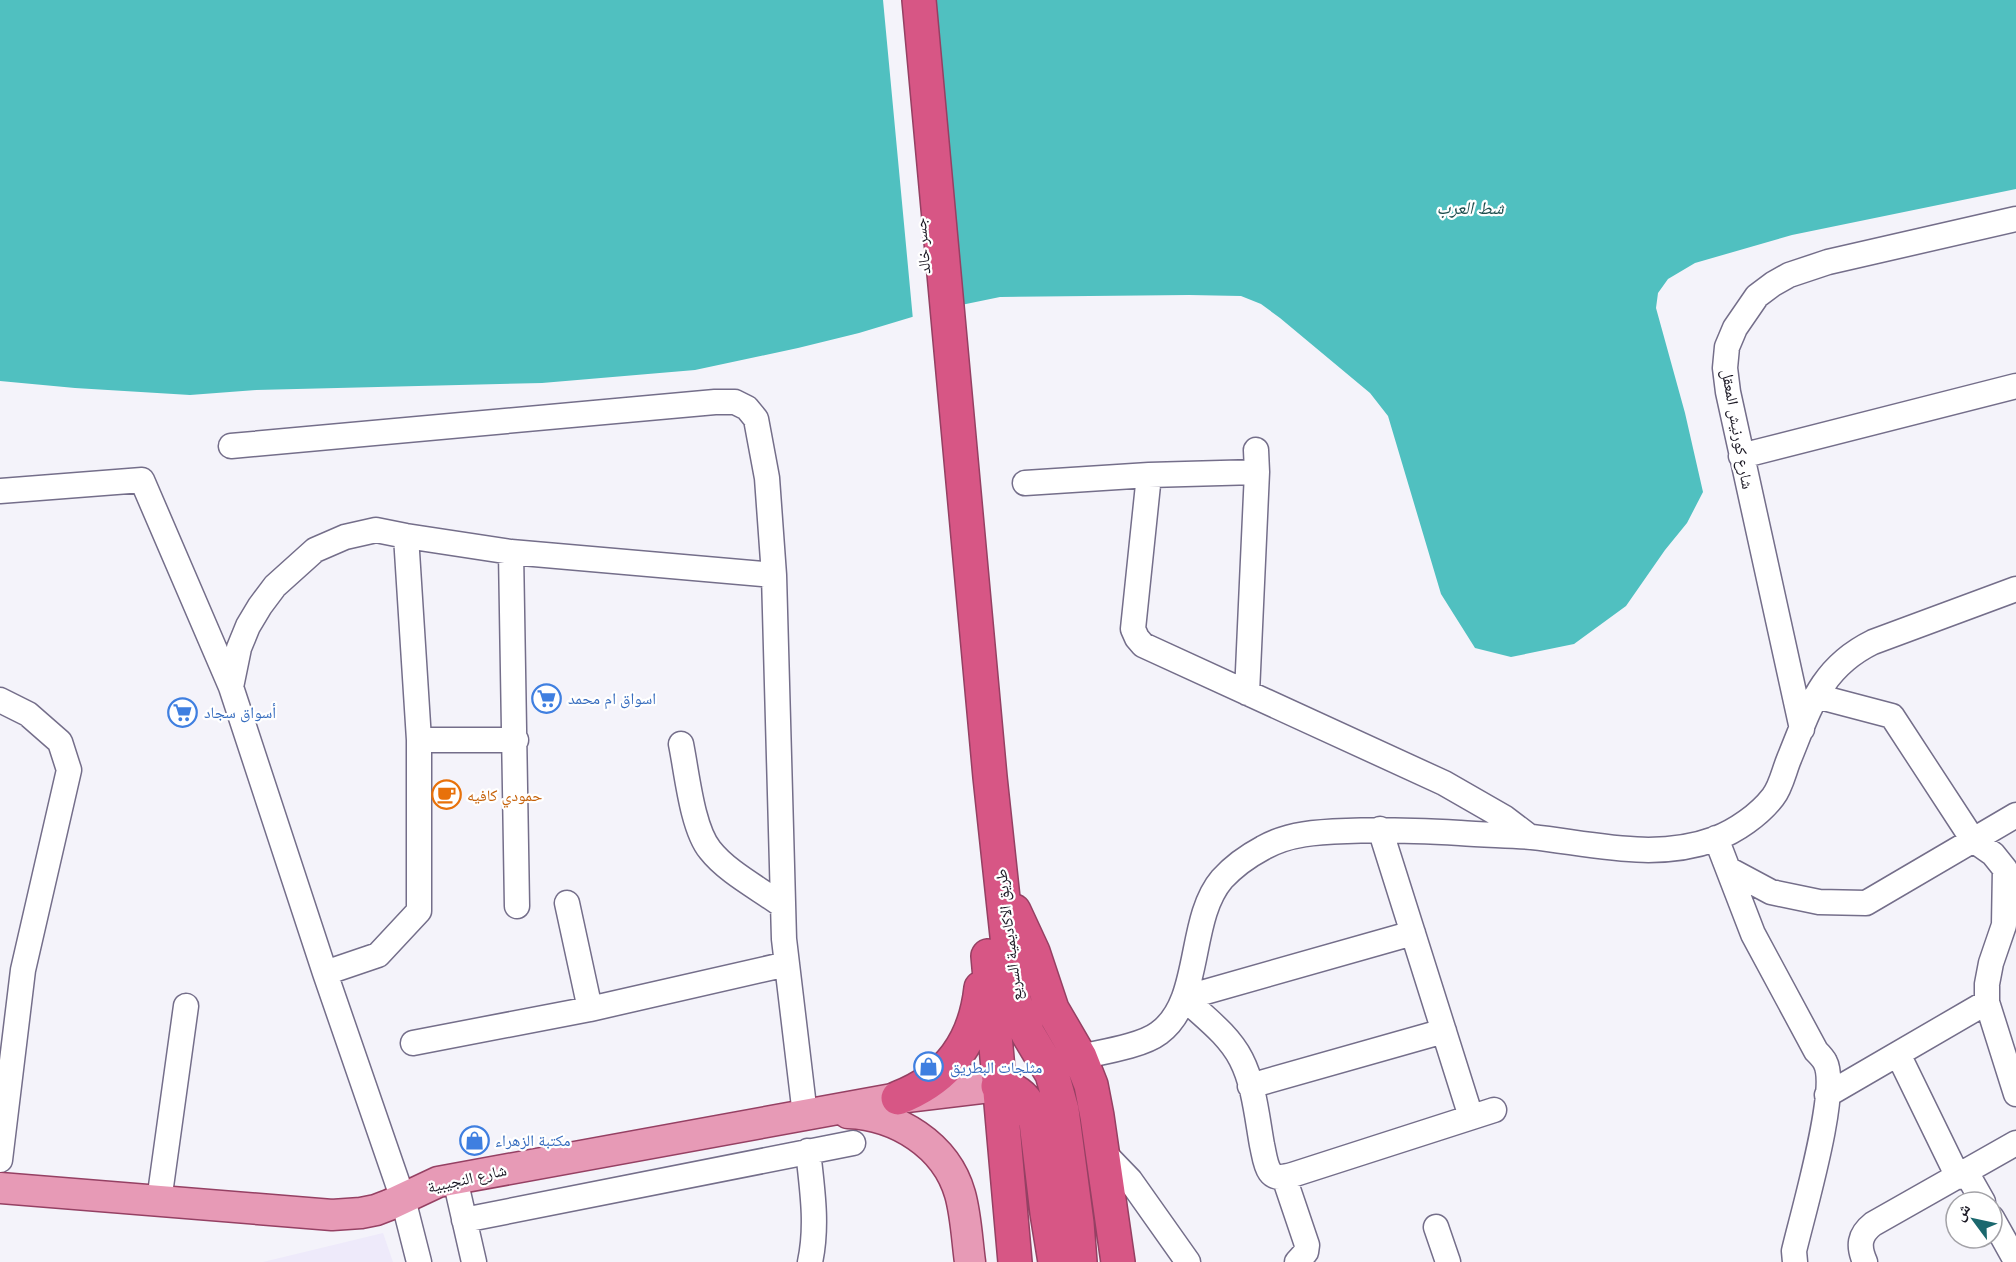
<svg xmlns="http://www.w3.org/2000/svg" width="2016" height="1262" font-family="'Varela Round','Noto Naskh Arabic',sans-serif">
<rect width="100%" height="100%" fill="#f4f3fa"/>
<path fill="#eeeafa" d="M383 1233 393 1262H263Z"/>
<path fill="#50c0c0" d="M0 0H2016V189L1792 235 1695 263 1668 279 1658 293 1656 308 1685 413 1703 492 1687 523 1665 550 1626 606 1574 644 1511 657 1475 648 1441 594 1388 416 1370 393 1280 318 1261 304 1241 296 1189 295 1000 297 932 311 859 333 798 348 695 370 542 383 256 390 190 395 75 388 0 381Z"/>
<path fill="#f4f3fa" d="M883 0H934L933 313 913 320Z"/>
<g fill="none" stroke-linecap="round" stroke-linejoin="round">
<defs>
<path id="minor" d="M231 446 715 402H735L747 408 756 419 767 478 774 575 784 939 805 1115
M1741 456 2016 386
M1149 475 1133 629 1137 638 1143 645 1444 783 1505 818 1530 837
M1025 483 1149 475 1257 472
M0 491 142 480 231 687 325 973 403 1199 419 1262
M511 552 517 906
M231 687 239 648 248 626 260 606 275 586 315 550 345 537 376 530 406 536 511 552 774 575
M1247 693 1257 472 1256 450
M1816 696 1892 716 1973 840 1993 854 2005 869 2004 925 1991 963 1987 984V1002L2016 1094
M0 700 28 714 60 742 69 770 23 970 0 1160
M1802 729 1728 392 1725 368 1727 347 1735 328 1757 296 1773 284 1789 275 1828 262 2016 219
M419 740H516
M681 744C687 773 692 828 710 850 727 872 760 889 783 906
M1380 829 1471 1117
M1716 838 1753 934 1816 1051C1819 1054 1823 1058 1825 1062 1840 1089 1802 1216 1794 1251L1795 1262
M1728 869 1771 892 1819 902 1866 903 2016 815
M567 903 590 1009
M325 973 378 955 419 911V740L406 536
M1184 998C1204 1017 1228 1034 1241 1059 1254 1084 1257 1117 1262 1145 1264 1153 1265 1165 1270 1172 1275 1179 1284 1177 1292 1175L1494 1110
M1184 998 1413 933
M413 1043 590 1009 787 964
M1898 1054 1958 1177
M1080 1057C1102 1052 1142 1046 1159 1033 1203 1001 1187 920 1222 879 1233 867 1248 856 1263 848 1289 833 1319 832 1347 831 1385 829 1423 831 1460 833 1484 835 1509 835 1532 837 1594 844 1655 861 1715 839 1736 831 1759 815 1773 797 1781 787 1784 771 1789 759 1810 708 1820 668 1873 642L2016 589
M1250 1086 1444 1031
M1827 1095 1987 1002
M1101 1150 1130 1180 1188 1262
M808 1151C812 1188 818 1225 810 1262
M1966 1172 1983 1202
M1284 1177 1307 1245 1306 1252 1297 1262
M455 1179 474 1262
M159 1201 186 1006
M1992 1218 2016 1261
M464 1220 853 1143
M1436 1227 1448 1262
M1865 1262C1858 1246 1859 1235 1873 1224L2016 1143"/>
<path id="major" d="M848 1113C897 1115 946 1145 960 1194 966 1215 967 1240 970 1262
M0 1188 332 1215 361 1213 376 1210 389 1205 438 1182 898 1098 998 1086"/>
<path id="highway" d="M919 0 990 777 1014 1001 1028 1034 1052 1074 1062 1110 1077 1223 1080 1262
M1014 911 1033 952 1052 1009 1080 1057 1091 1085 1097 1116 1118 1262
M988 956 1015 1262
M998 1086C1020 1089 1030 1102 1036 1122L1047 1213 1055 1262
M898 1098C949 1078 975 1042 981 988"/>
</defs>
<use href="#minor" stroke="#746e8a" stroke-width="27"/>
<use href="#major" stroke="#954063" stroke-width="33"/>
<use href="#highway" stroke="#954063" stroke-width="36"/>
<use href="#minor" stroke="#fff" stroke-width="24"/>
<use href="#major" stroke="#e79ab6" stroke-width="30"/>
<use href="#highway" stroke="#d75685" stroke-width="33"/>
</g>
<defs>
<symbol id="supermarket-ring" viewBox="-11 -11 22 22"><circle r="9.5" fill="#fff" stroke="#3f7fe0" stroke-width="1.5"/><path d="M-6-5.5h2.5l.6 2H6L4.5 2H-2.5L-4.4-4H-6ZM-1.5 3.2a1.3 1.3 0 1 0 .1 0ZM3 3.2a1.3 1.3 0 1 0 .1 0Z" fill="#3f7fe0"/></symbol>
<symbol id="cafe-ring" viewBox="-11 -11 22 22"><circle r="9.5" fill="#fff" stroke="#e8710a" stroke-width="1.5"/><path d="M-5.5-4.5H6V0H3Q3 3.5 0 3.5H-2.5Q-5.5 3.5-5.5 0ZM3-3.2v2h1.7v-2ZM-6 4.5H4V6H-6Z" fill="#e8710a"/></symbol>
<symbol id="shop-ring" viewBox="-11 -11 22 22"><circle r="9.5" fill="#fff" stroke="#3f7fe0" stroke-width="1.5"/><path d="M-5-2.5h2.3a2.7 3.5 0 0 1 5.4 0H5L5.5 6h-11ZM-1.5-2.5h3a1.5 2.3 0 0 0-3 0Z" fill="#3f7fe0"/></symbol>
</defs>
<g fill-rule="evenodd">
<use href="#supermarket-ring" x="530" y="682" width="33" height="33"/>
<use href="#supermarket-ring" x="166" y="696" width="33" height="33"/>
<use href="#cafe-ring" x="430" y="778" width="33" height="33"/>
<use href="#shop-ring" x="912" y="1050" width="33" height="33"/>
<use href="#shop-ring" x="458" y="1124" width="33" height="33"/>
</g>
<g text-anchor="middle" stroke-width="4.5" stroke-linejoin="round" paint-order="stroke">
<g font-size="16" fill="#1a1723" stroke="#fff">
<text transform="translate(922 246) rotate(-95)" y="6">جسر خالد</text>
<text transform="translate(1738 429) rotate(80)" y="6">شارع كورنيش المعقل</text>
<text transform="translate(1008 935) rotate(-97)" y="6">طريق الاكاديمية السريع</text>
<text transform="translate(467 1178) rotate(-13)" y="6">شارع النجيبية</text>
</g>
<g font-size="16" fill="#366cbe" stroke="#fff" text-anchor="start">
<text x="568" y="704">اسواق ام محمد</text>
<text x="204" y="718">أسواق سجاد</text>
<text x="950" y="1073">مثلجات البطريق</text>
<text x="495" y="1146">مكتبة الزهراء</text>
</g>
<g font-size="16" fill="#c56008" stroke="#fff" text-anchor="start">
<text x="467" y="801">حمودي كافيه</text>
</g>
<g font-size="18" font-style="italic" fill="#1d4e4e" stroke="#fff">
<text x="1470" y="214">شط العرب</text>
</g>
</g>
<g transform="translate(1974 1220) rotate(303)"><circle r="28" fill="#ffffff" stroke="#a3a2a7" stroke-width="1.5"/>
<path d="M0-4.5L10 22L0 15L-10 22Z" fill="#1b686e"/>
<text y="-9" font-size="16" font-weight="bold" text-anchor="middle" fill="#1a1723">ش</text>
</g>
</svg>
